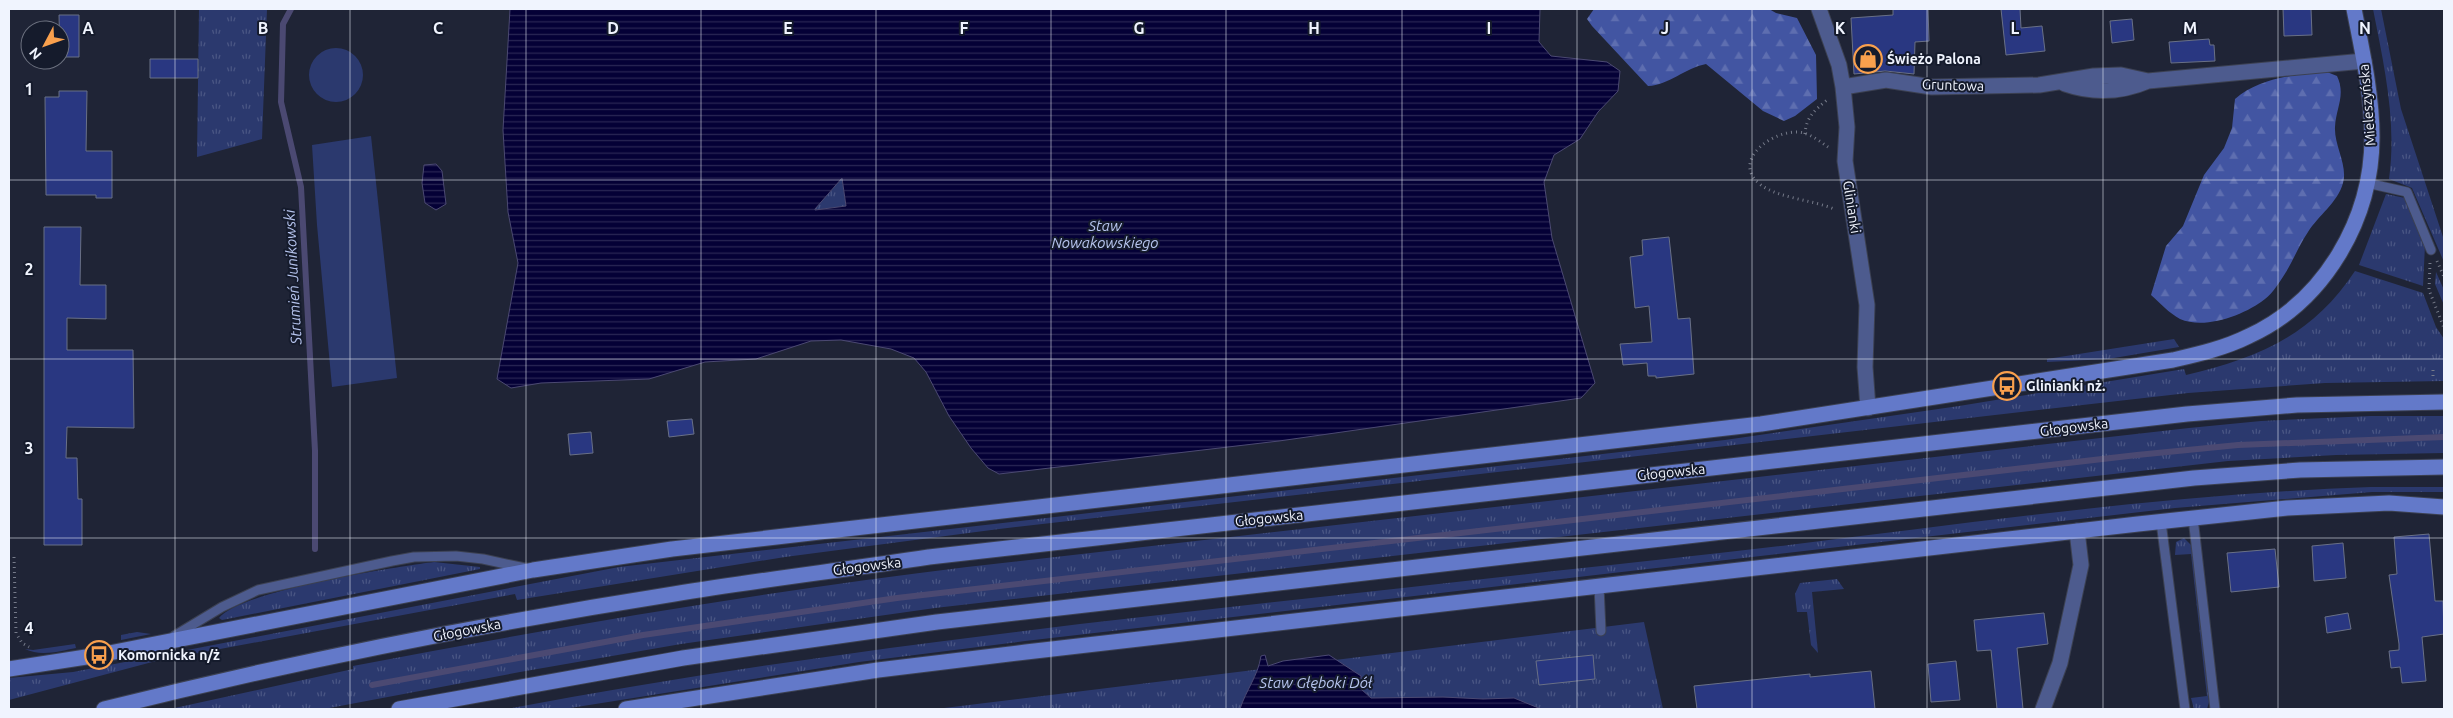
<svg xmlns="http://www.w3.org/2000/svg" width="2453" height="718" font-family="Ubuntu,sans-serif">
<defs>
<pattern id="grass-tufts" width="24" height="20" patternUnits="userSpaceOnUse" patternTransform="scale(1.25)"><rect width="24" height="20" fill="#2b396e"/><path d="M3 7l-1-3M5 7V3M7 7l1-3M15 17l-1-3M17 17v-4M19 17l1-3" fill="none" stroke="#4a5684"/></pattern>
<pattern id="forest-firs" width="22" height="20" patternUnits="userSpaceOnUse" patternTransform="scale(1.25)"><rect width="22" height="20" fill="#4255a2"/><path d="M5 1l3.5 6h-7zM16 11l3.5 6h-7z" fill="#5e6eb0"/></pattern>
<pattern id="water-rules" width="6" height="5" patternUnits="userSpaceOnUse" patternTransform="scale(1.25)"><rect width="6" height="5" fill="#040036"/><path d="M0 2.5h6" fill="none" stroke="#292654"/></pattern>
</defs>
<rect width="100%" height="100%" fill="#1f2436"/>
<path fill="url(#grass-tufts)" d="M199 9H267L262 139 197 157Z
M2373 9H2381L2401 109 2444 240V262L2412 188 2389 179C2397 122 2384 65 2373 9Z
M842 178 846 206 814 210Z
M2386 194 2405 198 2425 245 2423 286 2359 265Z
M2355 271 2423 293 2436 327 2444 339V381L2325 383 2188 393 999 529 785 557 517 600 515 594 156 661 9 700V678L73 672 619 567 1725 440 1959 406 2184 369 2186 375C2258 358 2312 336 2355 271Z
M2436 272 2444 290V305L2435 284Z
M2174 339 2179 347 2108 359 2047 362V359Z
M2371 416H2444V453L2336 455 2228 461 935 608 681 644 520 672 324 709H170L353 669V666C557 627 761 592 967 567L2189 428 2261 421Z
M2371 487H2444V492H2372L2175 508 1025 641 859 662 564 709H507C853 643 1205 611 1554 571 1633 563 1711 554 1789 545 1983 521 2175 494 2371 487Z
M2184 538 2192 546 2209 702 2207 709H2194L2191 698 2207 696 2191 554 2175 555 2176 542Z
M434 562 480 567V569L222 620 219 618C240 591 395 567 434 562Z
M1837 579 1844 589 1812 592 1818 653 1811 645 1807 612H1797L1795 594 1800 583Z
M1644 622 1663 709H936Z
M137 632 151 634 121 640V635Z
M75 644 76 648C60 651 41 657 25 649L33 650Z"/>
<path fill="url(#forest-firs)" d="M1594 9H1769L1776 13 1797 18 1816 55 1817 99 1795 116 1784 121 1763 111 1706 64C1685 68 1669 85 1648 86L1592 26 1587 19Z
M2327 72 2337 76C2346 95 2336 108 2335 127 2334 146 2348 165 2343 183 2338 202 2318 216 2308 232 2299 245 2294 259 2286 272 2281 280 2273 293 2265 299 2245 315 2205 330 2180 319 2169 313 2160 303 2151 295L2166 246 2183 226 2204 175 2224 148 2232 128 2235 99C2259 78 2296 74 2327 72Z"/>
<path fill="#2b396e" d="M309 75a27 27 0 1 1 54 0a27 27 0 1 1-54 0Z
M371 136 397 378 332 387 317 225 312 145Z"/>
<path fill="url(#water-rules)" stroke="#4b4972" fill-rule="evenodd" d="M510 9H1540L1539 42 1551 56 1607 62 1620 71 1618 91 1598 112 1580 139 1554 155 1544 182 1552 238 1595 383 1581 398 1279 441 999 474 988 468 971 448 949 416 926 372 914 358 891 349 841 340 811 341 756 359 705 362 649 379 541 383 511 388 497 379 518 263 508 212 503 130ZM842 178 846 206 815 210V209Z
M436 164 442 171 446 204 436 210 425 203 422 183 424 165Z
M1265 655 1268 666 1283 661 1329 655 1361 676V689L1371 698 1443 697 1483 699 1514 698 1541 709H1240C1246 690 1258 676 1261 656Z"/>
<g fill="none" stroke-linecap="round" stroke-linejoin="round">
<path stroke="#4b4972" stroke-width="6" d="M291 9 283 24 281 102 301 187 315 451V549
M372 685 643 635 897 598 2137 455 2238 445 2444 437"/>
</g>
<path fill="#293781" stroke="#697086" d="M1893 9H1928L1929 41 1915 42 1914 74 1885 71 1854 74 1851 18 1893 15Z
M2001 9H2020L2021 28 2042 26 2045 51 2006 55Z
M2283 9H2311L2312 35 2284 36Z
M59 15H79V57H60Z
M2132 19 2134 40 2112 43 2110 21Z
M2209 39 2210 45H2214L2215 61 2171 63 2169 42Z
M150 59H198V78H150Z
M59 91H87L86 151H112V198H96V195H46L45 97H59Z
M44 227H81L80 285H106V319L67 318V350H133L134 428 67 427 66 458H77L78 499H82V545H44Z
M1669 237 1678 319 1690 318 1694 374 1656 378V376H1648L1647 363 1623 365 1620 344 1652 342 1649 306 1635 308 1630 257 1643 255 1642 240Z
M692 419 694 434 669 437 667 421Z
M591 432 593 453 570 455 568 434Z
M2429 534 2435 601H2443L2444 634 2422 637 2426 681 2402 683 2400 667 2391 668 2389 651 2399 650V644L2389 575 2397 574 2394 537Z
M2343 543 2346 578 2314 581 2312 546Z
M2275 549 2279 587 2231 592 2227 553Z
M2044 613 2048 644 2017 648 2023 709H1997L1991 650 1977 651 1974 620Z
M2348 613 2351 629 2327 633 2325 617Z
M1593 655 1595 679 1539 685 1536 661Z
M1956 661 1960 700 1931 702 1928 664Z
M1871 671 1875 709H1697L1694 686 1810 674V677Z"/>
<g fill="none" stroke-linecap="round" stroke-linejoin="round">
<defs>
<path id="lane" d="M2367 183 2407 192 2431 250
M2193 518 2215 709
M2161 522 2185 709
M1599 586 1601 631
M174 636 222 607 258 590 392 561 414 557 456 556 483 559 525 568"/>
<path id="street" d="M1819 9 1839 65 1843 87 1847 127 1845 161 1867 305 1865 367 1868 408
M2065 84C2094 94 2120 93 2148 81
M1843 87 1886 80 1932 87 2039 85 2094 76 2121 75 2148 81 2364 61
M2043 709 2060 663 2081 565 2077 531"/>
<path id="secondary" d="M9 669 99 655 533 570 672 549 1761 424 2173 360C2199 354 2225 348 2249 336 2325 301 2372 219 2372 137 2372 94 2362 50 2354 9
M104 709C292 662 483 624 674 594 759 580 844 570 929 557L2187 414 2297 405 2444 402
M399 709 683 658 937 622 2194 478 2300 470 2444 467
M626 709 878 670 1026 652 2138 524 2287 508 2389 503 2444 507"/>
</defs>
<use href="#lane" stroke="#3c4152" stroke-width="11"/>
<use href="#street" stroke="#3c4152" stroke-width="17"/>
<use href="#secondary" stroke="#3c4152" stroke-width="17"/>
<path stroke="#767b8a" stroke-width="3" stroke-dasharray="1 4" stroke-linecap="butt" d="M1805 134C1806 117 1815 110 1827 100
M1828 147C1821 142 1813 136 1804 133 1776 126 1728 161 1761 185 1778 198 1813 200 1834 209
M2437 261 2444 277
M2430 263 2429 290 2444 328
M2433 376V369
M9 557H14L16 633 22 643 29 647"/>
<use href="#lane" stroke="#4d5b8e" stroke-width="9"/>
<use href="#street" stroke="#4d5b8e" stroke-width="15"/>
<use href="#secondary" stroke="#6379c9" stroke-width="15"/>
</g>
<path fill="none" stroke="#f0f4fe" stroke-width="1" stroke-opacity="0.55" d="M175 9V709M350 9V709M526 9V709M701 9V709M876 9V709M1051 9V709M1226 9V709M1402 9V709M1577 9V709M1752 9V709M1927 9V709M2103 9V709M2278 9V709M9 180H2444M9 359H2444M9 538H2444"/>
<defs>
<symbol id="shop-ring" viewBox="-11 -11 22 22"><circle r="9.5" fill="#151b2c" stroke="#f9a04d" stroke-width="1.5"/><path d="M-5-2.5h2.3a2.7 3.5 0 0 1 5.4 0H5L5.5 6h-11ZM-1.5-2.5h3a1.5 2.3 0 0 0-3 0Z" fill="#f9a04d"/></symbol>
<symbol id="bus-ring" viewBox="-11 -11 22 22"><circle r="9.5" fill="#151b2c" stroke="#f9a04d" stroke-width="1.5"/><path d="M-5-6H5V4H4V6H2V4H-2V6H-4V4H-5ZM-3.5-4V0h7V-4ZM-3.5 1.2v1.5H-2V1.2ZM2 1.2v1.5H3.5V1.2Z" fill="#f9a04d"/></symbol>
</defs>
<g fill-rule="evenodd">
<use href="#shop-ring" x="1852" y="43" width="32" height="32"/>
<use href="#bus-ring" x="1991" y="370" width="32" height="32"/>
<use href="#bus-ring" x="83" y="639" width="32" height="32"/>
</g>
<g text-anchor="middle" stroke-width="4" stroke-linejoin="round" paint-order="stroke">
<g font-size="14" font-weight="bold" fill="#f0f4fe" stroke="#151b2c" text-anchor="start">
<text x="1887" y="64">Świeżo Palona</text>
<text x="2026" y="391">Glinianki nż.</text>
<text x="118" y="660">Komornicka n/ż</text>
</g>
<g font-size="14" fill="#f0f4fe" stroke="#151b2c">
<text transform="translate(1953 85) rotate(2)" y="5">Gruntowa</text>
<text transform="translate(2367 105) rotate(-95)" y="5">Mieleszyńska</text>
<text transform="translate(1852 207) rotate(81)" y="5">Glinianki</text>
<text transform="translate(2074 427) rotate(-7)" y="5">Głogowska</text>
<text transform="translate(1671 472) rotate(-6)" y="5">Głogowska</text>
<text transform="translate(1269 518) rotate(-6)" y="5">Głogowska</text>
<text transform="translate(867 566) rotate(-7)" y="5">Głogowska</text>
<text transform="translate(467 630) rotate(-11)" y="5">Głogowska</text>
</g>
<g font-size="15" font-style="italic" fill="#b6c4ee" stroke="#151b2c">
<text x="1105" y="231">Staw<tspan x="1105" dy="17">Nowakowskiego</tspan></text>
<text transform="translate(293 277) rotate(-93)" y="5">Strumień Junikowski</text>
<text x="1316" y="688">Staw Głęboki Dół</text>
</g>
</g>
<g font-size="16" text-anchor="middle" font-weight="bold" fill="#f0f4fe" stroke="#151b2c" stroke-width="4" stroke-linejoin="round" paint-order="stroke">
<text x="88" y="34">A</text>
<text x="263" y="34">B</text>
<text x="438" y="34">C</text>
<text x="613" y="34">D</text>
<text x="788" y="34">E</text>
<text x="964" y="34">F</text>
<text x="1139" y="34">G</text>
<text x="1314" y="34">H</text>
<text x="1489" y="34">I</text>
<text x="1665" y="34">J</text>
<text x="1840" y="34">K</text>
<text x="2015" y="34">L</text>
<text x="2190" y="34">M</text>
<text x="2365" y="34">N</text>
<text x="29" y="95">1</text>
<text x="29" y="275">2</text>
<text x="29" y="454">3</text>
<text x="29" y="634">4</text>
</g>
<rect width="2453" height="718" fill="none" stroke="#f0f4fe" stroke-width="20"/>
<g transform="translate(45 45) rotate(229)"><circle r="24" fill="#151b2c" stroke="#6d7280"/>
<path d="M0-4L9 19L0 12L-9 19Z" fill="#f9a04d"/>
<text y="-8" font-size="14" font-weight="bold" text-anchor="middle" fill="#f0f4fe">N</text>
</g>
</svg>
